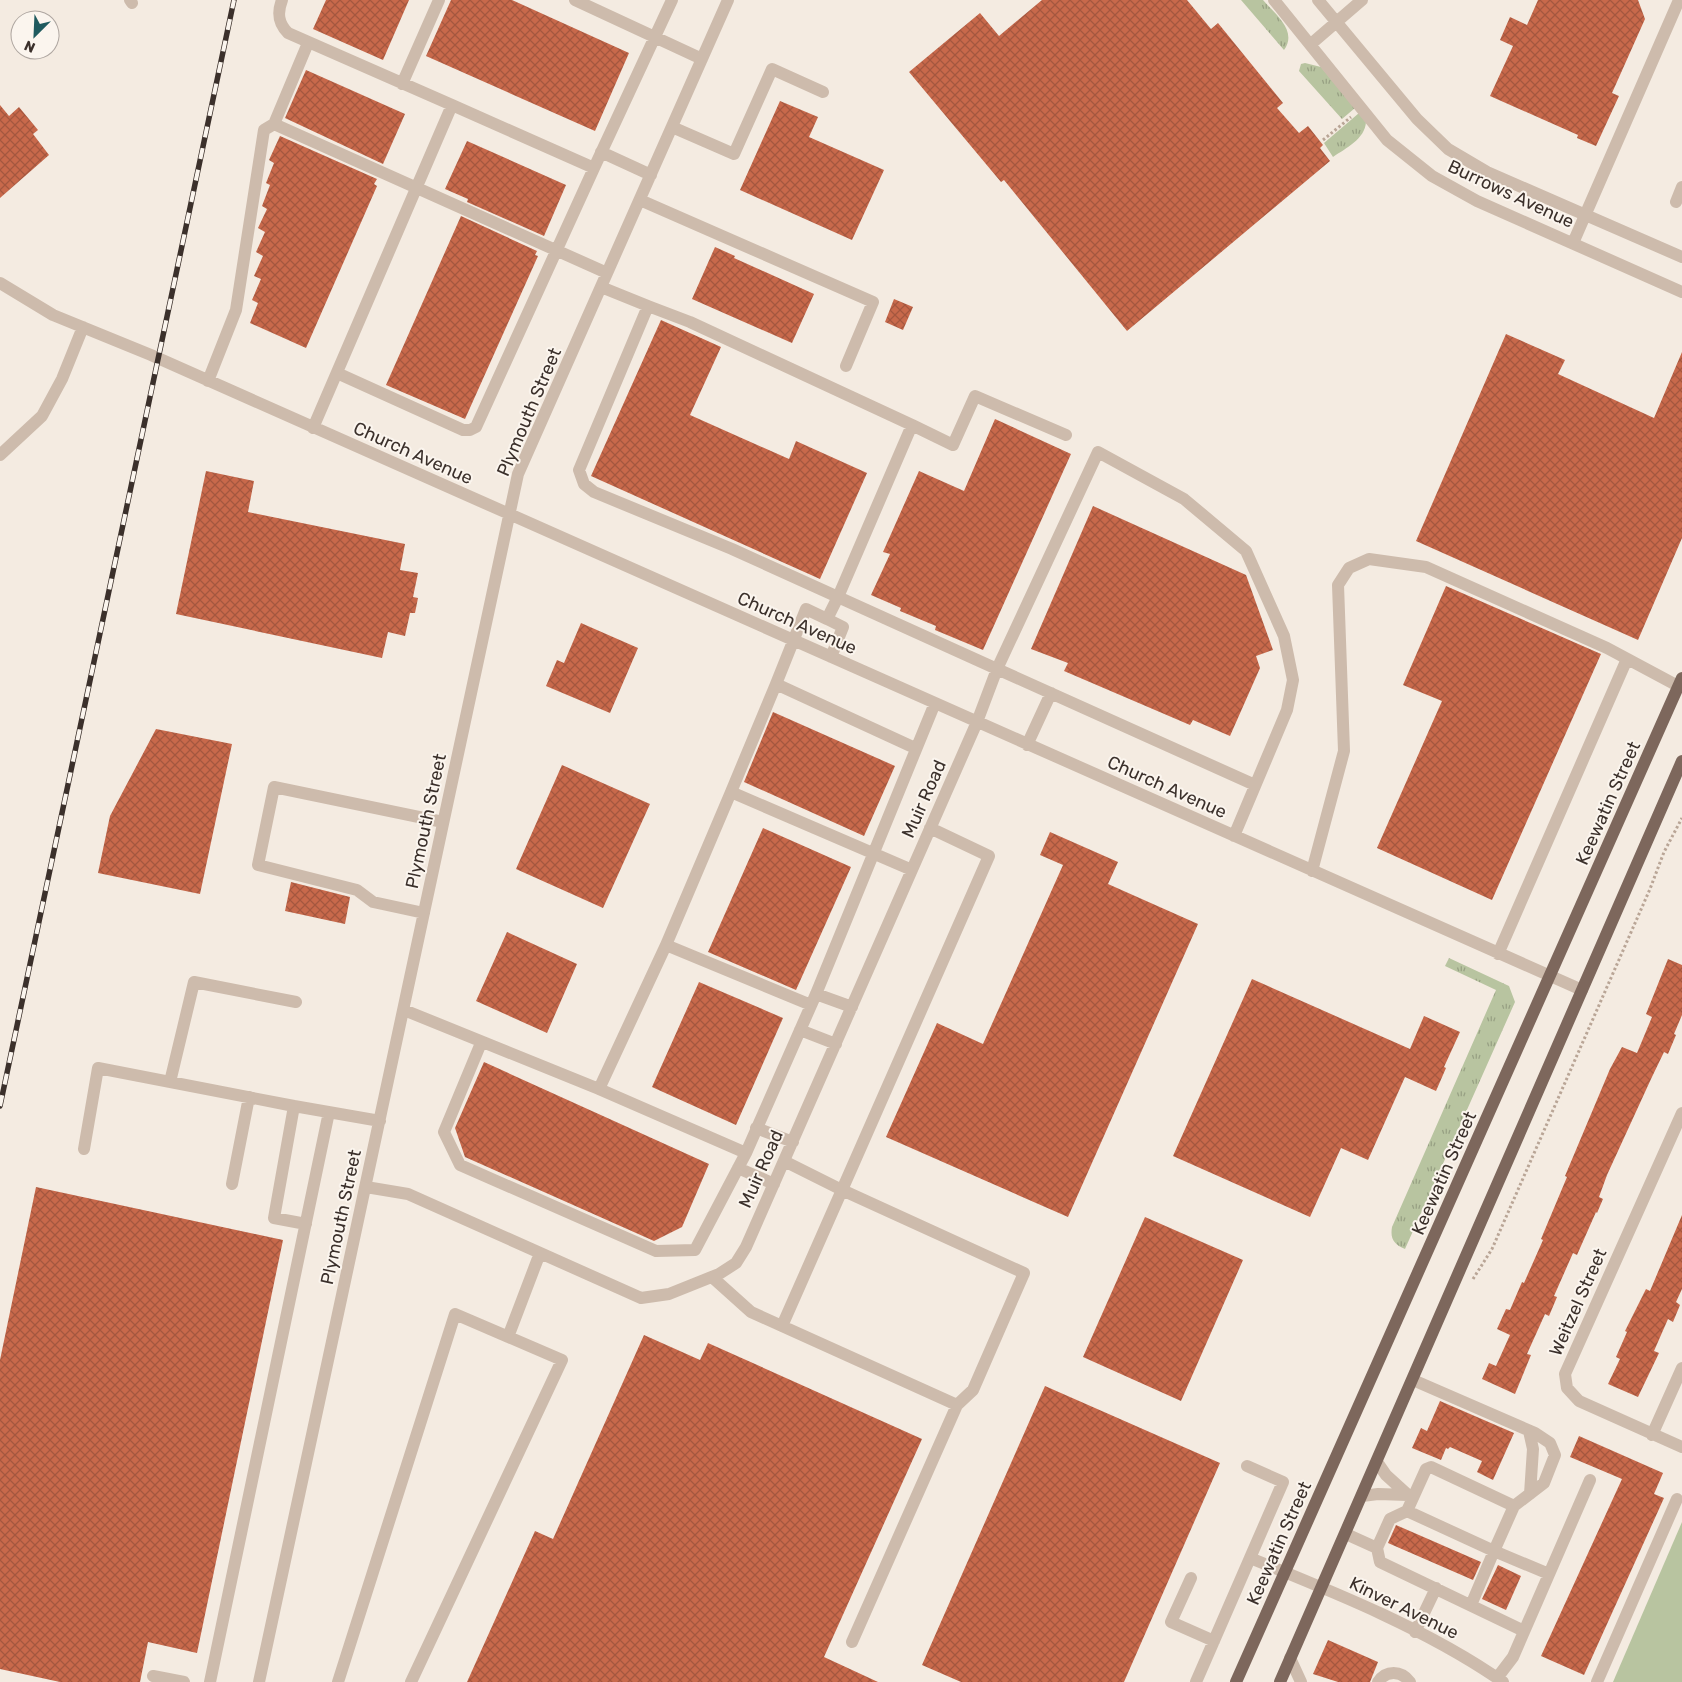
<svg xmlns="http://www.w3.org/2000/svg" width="1682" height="1682" font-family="Rubik,sans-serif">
<defs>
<pattern id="grass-tufts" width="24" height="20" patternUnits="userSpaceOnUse" patternTransform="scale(1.25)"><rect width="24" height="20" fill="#b8c4a0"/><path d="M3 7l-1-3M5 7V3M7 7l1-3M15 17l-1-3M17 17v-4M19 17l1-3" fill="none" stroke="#97a083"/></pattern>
<pattern id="building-cross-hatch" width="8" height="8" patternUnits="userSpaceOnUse" patternTransform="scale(1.25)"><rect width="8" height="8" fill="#c8694b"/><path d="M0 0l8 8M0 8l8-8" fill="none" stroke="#a4573f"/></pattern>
</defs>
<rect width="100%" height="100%" fill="#f4ebe1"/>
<path fill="url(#grass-tufts)" d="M1241 0H1263C1275 14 1298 31 1284 50Z
M1305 63 1321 67 1355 108 1342 119 1299 71 1301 64Z
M1359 113 1366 122C1365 139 1346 148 1333 157L1324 143Z
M1449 958 1509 986 1515 1002 1405 1249C1394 1244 1390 1239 1392 1227L1496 990 1445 966Z"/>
<path fill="#b8c4a0" d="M1682 1522V1682H1613Z"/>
<path fill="url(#building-cross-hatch)" d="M326 0H409L383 60 313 29Z
M451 0H512L629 53 595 131 426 56Z
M1042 0H1187L1211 29 1218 23 1283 103 1277 108 1299 133 1308 126 1323 145 1320 148 1330 161 1127 331 1004 180 1001 182 909 72 980 13 999 36Z
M1538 0H1638L1645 19 1612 93 1619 96 1596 146 1577 138 1578 135 1490 96 1513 46 1500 40 1510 17 1527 25Z
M306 70 405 114 383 164 285 118Z
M780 101 818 117 809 137 884 170 852 240 740 190Z
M0 105 9 116 19 107 38 130 33 134 49 155 0 198Z
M280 136 377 179 374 184 377 186 306 348 250 323 258 303 252 300 261 279 254 276 263 256 256 252 265 232 258 228 267 209 262 206 270 185 266 183 274 163 269 160Z
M467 141 566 185 544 236 467 202 468 199 445 189Z
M461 216 537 251 535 255 538 256 465 419 386 385Z
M715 247 735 256 734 258 814 294 792 343 692 299Z
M894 299 913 307 903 330 885 322Z
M661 320 721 347 690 415 789 459 796 441 867 473 820 579 591 476Z
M1506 334 1565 360 1558 374 1654 418 1682 352V538L1638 640 1416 541Z
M995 419 1071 454 983 650 935 630 936 626 900 611 901 608 871 595 890 554 883 552 919 471 964 491Z
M206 471 254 481 248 512 405 544 400 570 418 573 413 597 418 598 415 613H410L405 636 388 632 382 658 176 614Z
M1093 506 1246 575 1273 650 1256 656 1260 668 1230 736 1193 720 1190 725 1064 671 1068 663 1031 649Z
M1446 586 1601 654 1492 900 1377 848 1442 701 1403 685Z
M581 623 638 648 610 713 546 686 557 660 564 663Z
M773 712 895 766 864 836 744 782Z
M156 729 232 744 200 894 98 873 110 816Z
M562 765 650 804 603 908 516 869Z
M763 828 851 867 796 990 708 952Z
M1050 832 1118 862 1108 884 1198 924 1068 1217 886 1137 937 1023 983 1044 1063 865 1040 855Z
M291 882 350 897 345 924 285 911Z
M507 932 577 964 547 1033 476 1001Z
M1668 959 1682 965V1015L1674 1034 1676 1035 1668 1054 1664 1052 1651 1079 1607 1175 1599 1197 1603 1199 1597 1213 1596 1212 1577 1255 1573 1253 1554 1296 1557 1297 1549 1316 1545 1314 1527 1354 1531 1355 1515 1394 1482 1379 1489 1363 1496 1366 1510 1335 1497 1329 1506 1309 1510 1310 1522 1282 1524 1283 1543 1240 1541 1239 1567 1177 1565 1176 1610 1069 1622 1047 1637 1053 1652 1017 1646 1014Z
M1252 979 1410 1049 1424 1016 1460 1032 1444 1067 1446 1068 1436 1091 1405 1077 1368 1160 1341 1148 1310 1217 1173 1156Z
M699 982 783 1018 736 1125 652 1087Z
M484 1062 709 1164 682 1227 654 1241 465 1157 455 1128Z
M36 1187 283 1240 197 1653 148 1642 140 1682H60L0 1669V1360Z
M1682 1215V1289L1676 1302 1680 1305 1673 1322 1668 1319 1654 1351 1659 1353 1638 1397 1608 1384 1620 1359 1616 1357 1627 1332 1625 1331 1646 1289 1650 1291Z
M1145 1217 1243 1260 1181 1401 1083 1357Z
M644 1335 700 1360 708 1343 922 1439 824 1657 878 1682H467L535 1531 553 1539Z
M1045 1386 1220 1463 1124 1682H961L922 1665Z
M1440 1401 1514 1433 1493 1480 1477 1472 1482 1461 1450 1447 1448 1449 1446 1448 1441 1460 1412 1448 1421 1428 1427 1431Z
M1579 1436 1663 1473 1654 1494 1664 1498 1584 1675 1541 1656 1622 1479 1570 1457Z
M1396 1525 1481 1562 1473 1580 1388 1543Z
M1498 1565 1521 1576 1506 1610 1482 1599Z
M1328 1640 1378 1662 1370 1682H1338L1313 1674Z"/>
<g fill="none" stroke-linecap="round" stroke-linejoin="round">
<path stroke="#b9a596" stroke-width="3" stroke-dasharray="2.5 2.5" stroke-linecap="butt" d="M1323 140 1351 117
M1473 1279 1492 1249 1650 889 1664 852 1682 818"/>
<path stroke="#cdbbac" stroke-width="12" d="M130 0 132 3
M282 0C277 13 278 23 288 33L452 105
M575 0 702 59
M1274 0 1387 140 1432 176 1477 201 1682 292
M1318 0 1417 119 1448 149 1487 172 1682 257
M1311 44 1362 0
M402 84 439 0
M274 124 308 43
M672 127 734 154 772 69 823 92
M601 152 651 175
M640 200 873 302 846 366
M1676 202 1682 187
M1573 243 1679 0
M0 283 53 315 151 355 1582 990
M648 306 690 322 912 425 838 597 827 619 843 627 831 657
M337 373 463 430H470L476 427 594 168
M208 381 236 310 264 130 274 124 607 273
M912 425 953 445 975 396 1066 435
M313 428 452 105 594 168 672 0
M0 455 42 416 62 379 83 327
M827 619 806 609 776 684 915 748
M776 684 731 792 912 870
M1027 745 1051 693
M731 792 666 945 811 1005
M1234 836 1287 710 1293 680 1284 636 1246 551 1184 499 1098 452 997 669 1255 785
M1312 871 1344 751 1338 585 1349 568 1369 559 1426 567 1607 648 1678 686
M424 913 373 902 357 890 258 865 274 787 443 822
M1498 954 1627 659
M816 994 852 1007
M404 1010 599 1089 746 1153
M800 1030 836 1044
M481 1043 444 1132 460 1165 656 1251 695 1250 746 1153 816 994 935 703
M170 1082 194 982 296 1002
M599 1089 666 945
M1682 1113 1565 1374 1567 1388 1579 1401 1682 1447
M756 1128 793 1142
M84 1149 98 1068 294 1106
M784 1161 842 1190 989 856 930 828
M738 1168 774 1184
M232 1184 249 1097
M366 1187 408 1194 641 1298 669 1294 719 1274 736 1263 746 1247 977 722 997 669 732 549 594 492 584 484 579 470 648 306 601 287
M306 1224 274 1218 294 1106 380 1121
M712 1277 751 1312 957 1405 973 1390 1024 1273 842 1190 782 1326
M508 1337 540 1253
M1413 1380 1535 1433 1550 1443 1555 1455 1544 1483 1514 1506
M1529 1431 1533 1449 1530 1494
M1652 1435 1682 1368
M1247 1466 1283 1482 1250 1558
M1362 1496 1378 1494 1408 1495 1386 1475 1377 1462
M1407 1511 1494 1551 1514 1506 1431 1467 1426 1469 1407 1511 1390 1519 1377 1548 1380 1562 1524 1631
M1346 1534 1377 1548
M1191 1578 1171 1622 1214 1641
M1471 1605 1494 1551 1549 1574
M1415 1632 1436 1588
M852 1642 957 1405
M1290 1658 1301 1682
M153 1676 184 1682
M1497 1678 1513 1657 1590 1480
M210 1682 329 1112
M259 1682 518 474 728 0
M338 1682 455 1314 562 1360 411 1682
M1196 1682 1250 1558C1334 1592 1429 1630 1503 1682
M1378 1682C1386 1670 1401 1670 1410 1682
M1597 1682 1677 1499"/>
<path stroke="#7d675c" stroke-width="12" d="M1236 1682 1682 678
M1280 1682 1682 761"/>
<defs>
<path id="rail" d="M0 1106 234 0"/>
</defs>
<use href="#rail" stroke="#3b302b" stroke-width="5.5"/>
<use href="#rail" stroke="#fbf5ee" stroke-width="4" stroke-dasharray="11" stroke-linecap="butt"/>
</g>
<g text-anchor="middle" stroke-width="4" stroke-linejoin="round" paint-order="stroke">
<g font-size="18" fill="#3b302b" stroke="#fbf5ee">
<text transform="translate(1511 194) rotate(25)" y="6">Burrows Avenue</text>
<text transform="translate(529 412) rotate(-67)" y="6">Plymouth Street</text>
<text transform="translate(413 453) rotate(24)" y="6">Church Avenue</text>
<text transform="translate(797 623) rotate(24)" y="6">Church Avenue</text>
<text transform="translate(1167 787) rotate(24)" y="6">Church Avenue</text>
<text transform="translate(924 799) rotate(-66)" y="6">Muir Road</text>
<text transform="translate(1608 803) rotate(-66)" y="6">Keewatin Street</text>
<text transform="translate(426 821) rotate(-78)" y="6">Plymouth Street</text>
<text transform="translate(761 1169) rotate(-66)" y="6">Muir Road</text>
<text transform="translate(1444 1173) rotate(-66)" y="6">Keewatin Street</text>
<text transform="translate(341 1217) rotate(-78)" y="6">Plymouth Street</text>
<text transform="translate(1578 1302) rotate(-66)" y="6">Weitzel Street</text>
<text transform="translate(1279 1543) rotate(-66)" y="6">Keewatin Street</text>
<text transform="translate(1404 1608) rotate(26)" y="6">Kinver Avenue</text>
</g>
</g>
<g transform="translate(35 35) rotate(204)"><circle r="24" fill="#fbf5ee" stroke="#aea6a0"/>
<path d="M0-4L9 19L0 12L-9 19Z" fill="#1f5a5e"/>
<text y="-8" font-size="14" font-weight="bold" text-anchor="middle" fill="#3b302b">N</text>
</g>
</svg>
